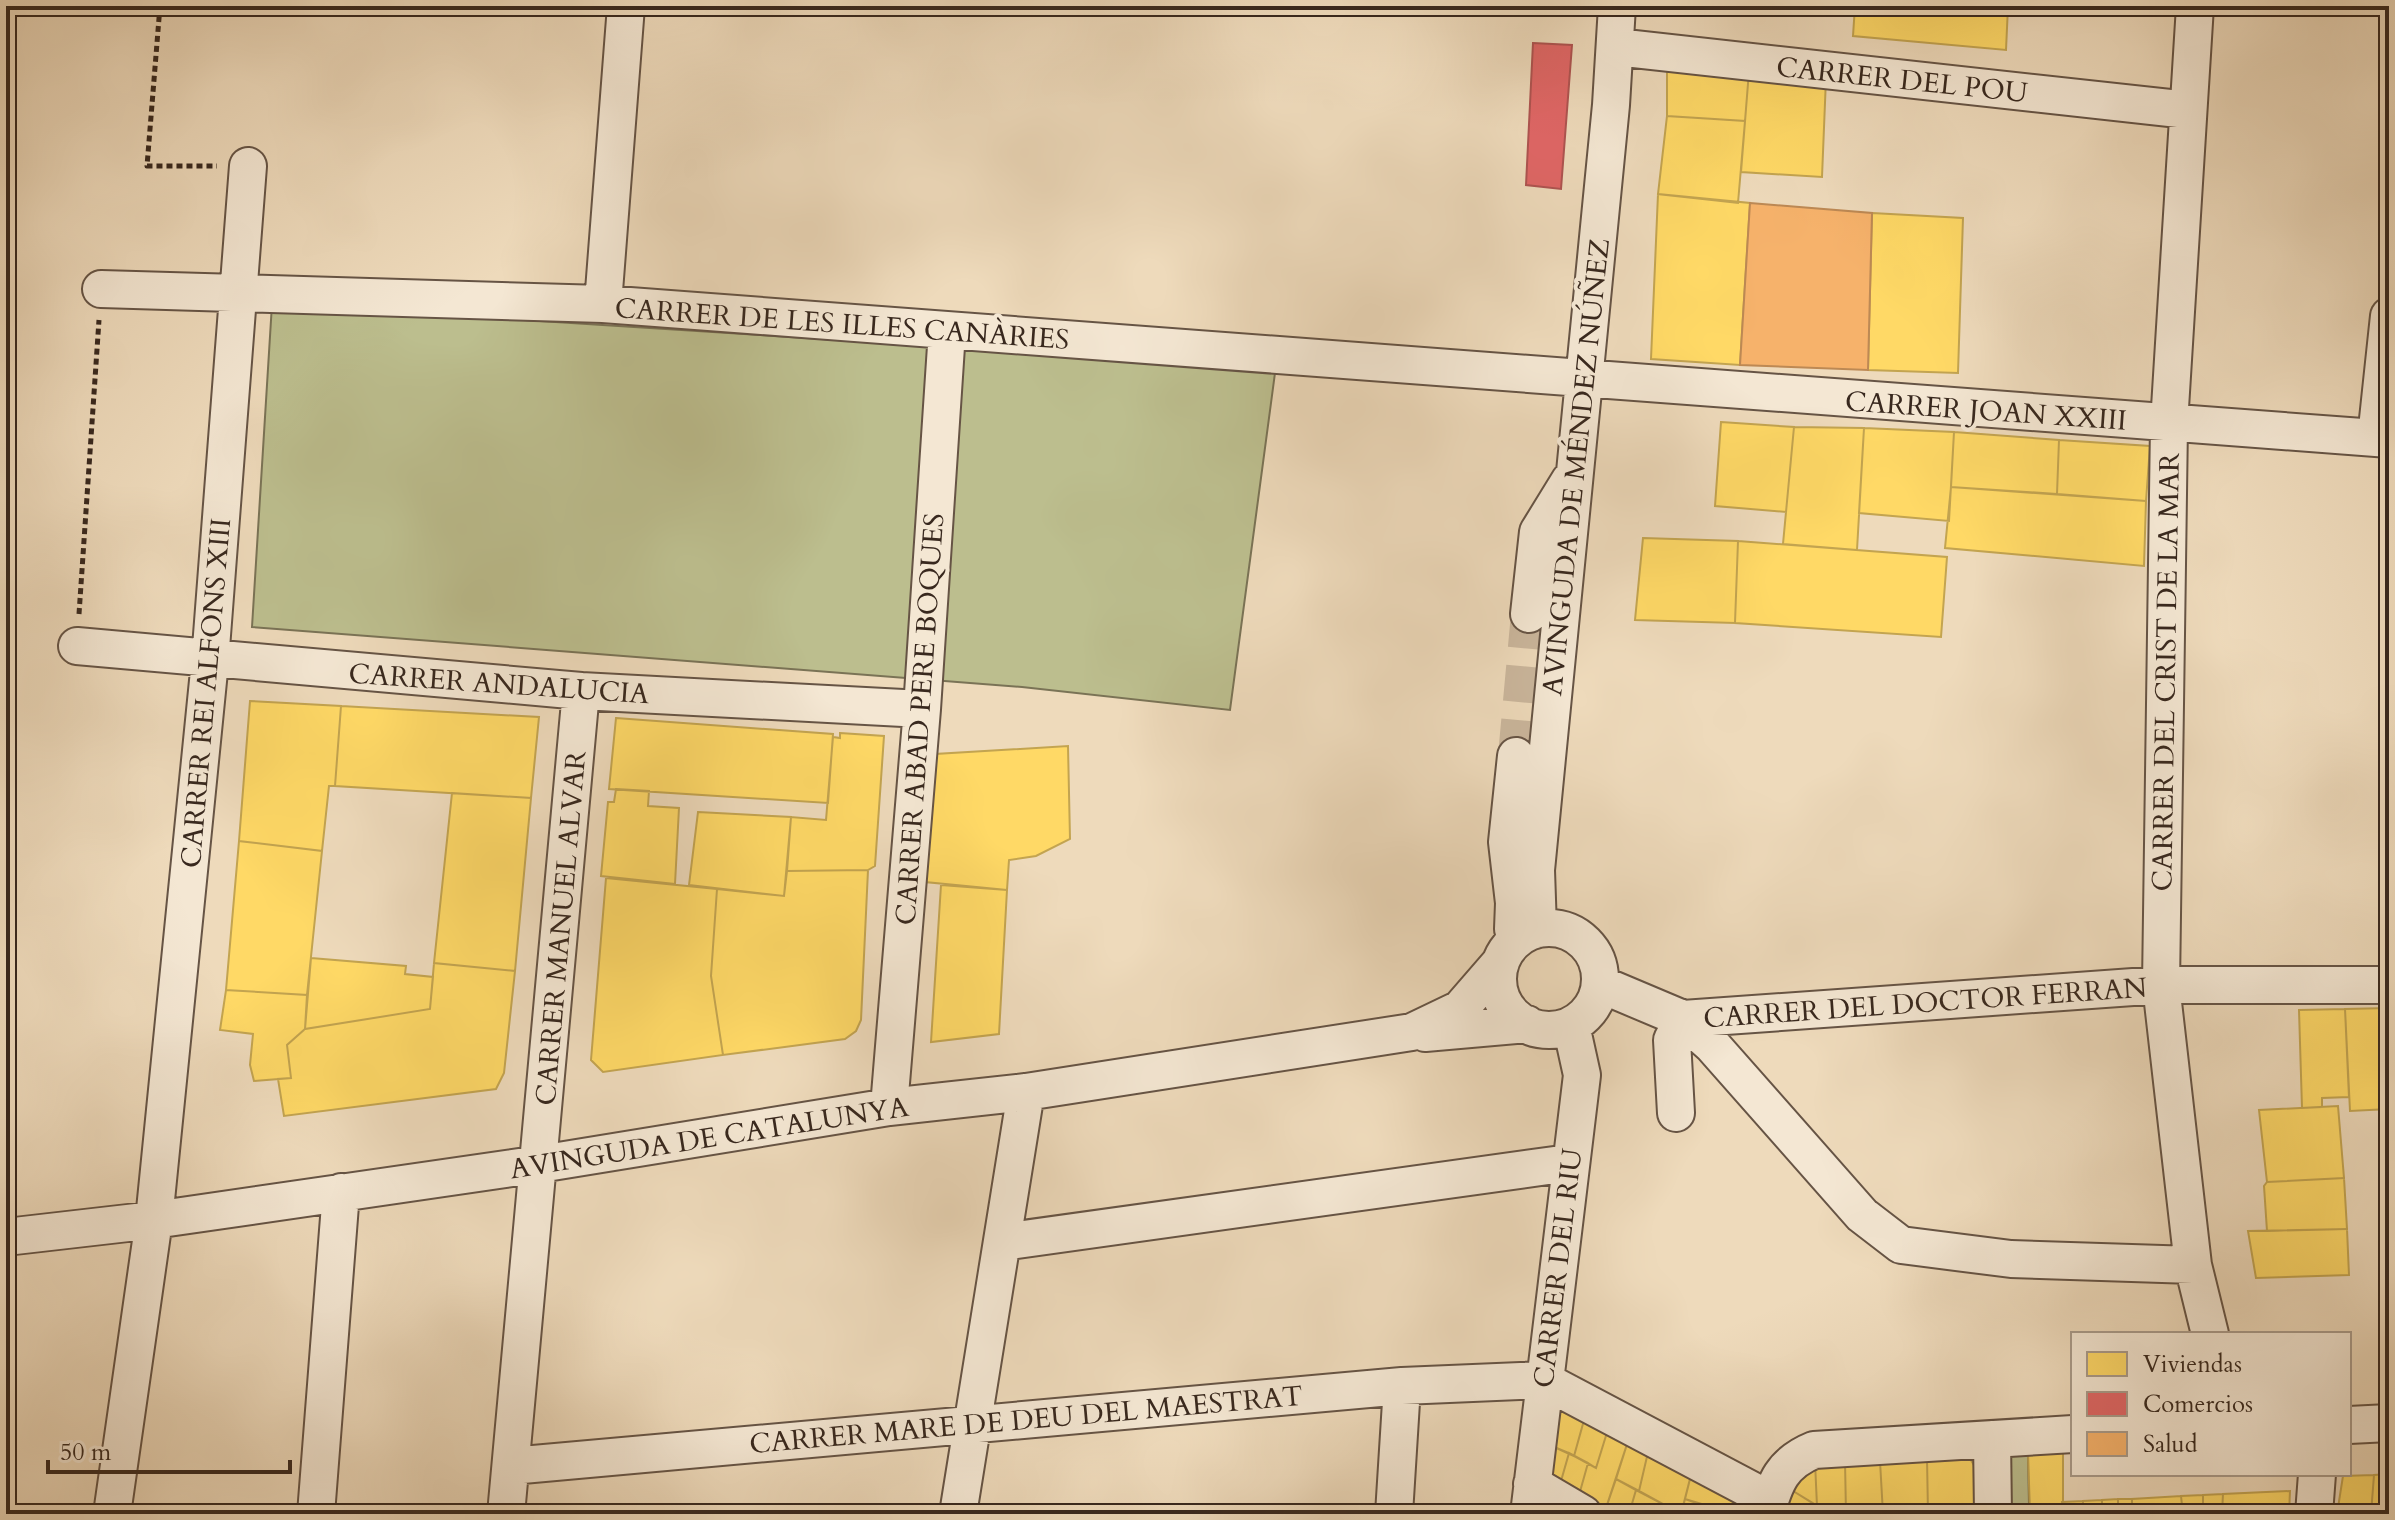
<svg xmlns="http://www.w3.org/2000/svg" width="2395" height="1520" font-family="Cardo,serif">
<rect width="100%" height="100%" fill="#eedabb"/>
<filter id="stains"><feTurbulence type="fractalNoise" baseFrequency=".0025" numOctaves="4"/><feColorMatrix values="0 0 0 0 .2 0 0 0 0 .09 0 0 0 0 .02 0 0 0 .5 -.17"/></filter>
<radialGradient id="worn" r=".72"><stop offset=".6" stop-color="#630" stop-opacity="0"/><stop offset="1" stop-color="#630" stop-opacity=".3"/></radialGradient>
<path fill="#bcbe8e" stroke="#7a7356" stroke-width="2" d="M272 304 1057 354 1275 373 1230 710 1022 687 252 627Z
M2028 1452 2029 1505 2009 1507 2008 1453Z"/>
<path fill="#ffd966" stroke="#c3a450" stroke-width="2" d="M1855 6H2008L2006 50 1853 36Z
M1667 63 1749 71 1745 121 1667 116Z
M1749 71 1826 78 1822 177 1741 172Z
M1667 116 1745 121 1738 203 1658 194Z
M1658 194 1750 203 1740 365 1651 359Z
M1872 213 1963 218 1958 373 1868 370Z
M1721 422 1794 427 1786 512 1715 506Z
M1794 427 1864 428 1857 550 1783 544Z
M1864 428 1954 432 1949 521 1859 513Z
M1954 432 2059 440 2057 494 1951 487Z
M2059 440 2150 446 2146 501 2057 494Z
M1951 487 2146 501 2144 566 1945 548Z
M1643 538 1738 541 1735 623 1635 620Z
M1738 541 1947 557 1941 637 1735 623Z
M250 701 341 706 335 786H329L322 851 239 841Z
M341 706 539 717 531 798 335 786Z
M616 718 833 734 828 803 609 789Z
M840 733 884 736 875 866 868 870 787 871 791 817 826 820 833 737 840 738Z
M1068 746 1070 839 1036 856 1009 860 1007 890 925 882 935 754Z
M616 789 649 791 648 806 679 808 675 884 601 876 608 802H614Z
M452 793 531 798 515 971 434 963Z
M698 812 791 817 784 896 689 885Z
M239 841 322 851 307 995 226 990Z
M868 870 861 1020 856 1031 845 1039 723 1055 711 976 717 889 784 896 787 871Z
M606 878 717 889 711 976 723 1055 603 1072 591 1060Z
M941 885 1007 890 999 1034 931 1042Z
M311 958 406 966 405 974 433 977 430 1009 305 1029Z
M434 963 515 971 504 1073 496 1089 284 1116 278 1079 291 1078 287 1045 305 1029 430 1009Z
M226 990 307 995 305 1029 287 1045 291 1078 254 1081 250 1065 253 1034 220 1030Z
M2389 1008V1109L2350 1111 2345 1009Z
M2345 1009 2349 1097 2322 1098V1107L2302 1108 2299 1010Z
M2338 1106 2344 1178 2267 1182 2259 1110Z
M2344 1178 2347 1229 2267 1231 2264 1186 2267 1182Z
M2347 1229 2349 1275 2256 1278 2248 1231Z
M1553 1396 1586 1413 1574 1456 1547 1444Z
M1586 1413 1609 1426 1596 1468 1574 1456Z
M1609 1426 1629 1438 1604 1514H1592L1576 1506 1588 1463 1596 1468Z
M1629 1438 1649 1448 1639 1491 1616 1479Z
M1547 1444 1569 1453 1557 1495 1543 1487Z
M1649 1448 1692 1471 1681 1514 1639 1491Z
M2063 1451V1514H2030L2028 1452Z
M1569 1453 1588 1463 1576 1506 1557 1495Z
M1968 1455 1975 1467 1976 1514H1928L1927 1458Z
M1927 1458 1928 1514H1883L1880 1461Z
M1845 1461H1880L1883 1514H1846Z
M1845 1461 1846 1514H1828L1817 1506 1815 1462Z
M1815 1462 1817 1506 1785 1486Z
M1692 1471 1741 1496 1735 1514 1685 1499Z
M2389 1474 2388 1514H2371L2374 1475Z
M2374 1475 2371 1514H2337L2343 1476Z
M1616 1479 1636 1490 1629 1514H1604Z
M1785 1486 1829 1513 1828 1514H1784Z
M1636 1490 1659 1502 1655 1514H1629Z
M2290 1491 2289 1514H2222L2223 1494Z
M2223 1494 2222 1514H2203V1495Z
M2203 1495V1514H2183L2181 1496Z
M2181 1496 2183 1514H2132V1499Z
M1685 1499 1728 1514H1681Z
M2118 1499H2132V1514H2118Z
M2118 1499V1514H2102V1500Z
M2102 1500V1514H2083V1501Z
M2083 1501V1514H2063L2062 1502Z"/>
<path fill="#e06666" stroke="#ae5350" stroke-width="2" d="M1533 43 1572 45 1561 189 1526 185Z"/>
<path fill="#f6b26b" stroke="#bd8954" stroke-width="2" d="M1750 203 1872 213 1868 370 1740 365Z"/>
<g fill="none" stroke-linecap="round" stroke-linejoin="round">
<path stroke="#cab69c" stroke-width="36" stroke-dasharray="36 18" stroke-linecap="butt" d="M1516 756 1529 614"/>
<defs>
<path id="minor" d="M2195 6 2169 424 2161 985 2193 1265 2210 1334
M1616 47 2188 110
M101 289 603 304 2389 439
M603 304 626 6
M2376 438 2389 316
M1529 614 1538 532 1570 480
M77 646 581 691 922 709
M1498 979a51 51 0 1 1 102 0a51 51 0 1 1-102 0Z
M1513 929 1514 903 1507 842 1516 756
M1538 929 1536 870 1611 105 1617 6
M1600 984 1683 1019 2161 985H2389
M1683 1019 1712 1045 1862 1215 1901 1245 2011 1259 2193 1265
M1425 1033 1527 1024
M889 1107 922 709 947 331
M1676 1113 1672 1040 1683 1019
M6 1237 154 1220 540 1164 889 1107 1026 1092 1412 1032 1460 1009 1499 964
M1002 1242 1569 1163
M2349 1425 2389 1423
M1992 1439 1993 1514
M511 1466 1402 1386 1543 1380 1770 1500
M1532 1484 1583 1514
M112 1514 154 1220 210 661 248 166
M316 1514 341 1192
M506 1514 581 691
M958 1514 1026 1092
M1394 1514 1402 1386
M1529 1514 1582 1075 1571 1025
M1766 1514C1775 1482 1782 1463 1814 1450L2073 1434
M2314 1514 2317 1474"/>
</defs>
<use href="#minor" stroke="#665445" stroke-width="40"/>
<path stroke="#38281e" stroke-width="5" stroke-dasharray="6 4" stroke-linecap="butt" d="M160 6 147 166H217
M79 614 99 320"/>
<use href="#minor" stroke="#f4e7d3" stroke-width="36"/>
</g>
<g text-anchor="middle" stroke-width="8" stroke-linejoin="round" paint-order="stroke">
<g font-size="28" fill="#38281e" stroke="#f4e7d3">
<text transform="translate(1902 79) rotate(6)" y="10">CARRER DEL POU</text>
<text transform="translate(842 323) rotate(4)" y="10">CARRER DE LES ILLES CANÀRIES</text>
<text transform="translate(1986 410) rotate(4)" y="10">CARRER JOAN XXIII</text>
<text transform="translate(1575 467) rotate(-84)" y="10">AVINGUDA DE MÉNDEZ NÚÑEZ</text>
<text transform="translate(2165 672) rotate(-89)" y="10">CARRER DEL CRIST DE LA MAR</text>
<text transform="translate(499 683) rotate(4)" y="10">CARRER ANDALUCIA</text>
<text transform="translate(205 693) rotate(-85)" y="10">CARRER REI ALFONS XIII</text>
<text transform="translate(919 719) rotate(-86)" y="10">CARRER ABAD PERE BOQUES</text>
<text transform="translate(560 928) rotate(-85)" y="10">CARRER MANUEL ALVAR</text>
<text transform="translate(1925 1002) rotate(-4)" y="10">CARRER DEL DOCTOR FERRAN</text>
<text transform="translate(709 1137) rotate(-9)" y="10">AVINGUDA DE CATALUNYA</text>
<text transform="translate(1557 1268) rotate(-83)" y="10">CARRER DEL RIU</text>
<text transform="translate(1026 1419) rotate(-5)" y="10">CARRER MARE DE DEU DEL MAESTRAT</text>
</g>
</g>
<rect width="2395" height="1520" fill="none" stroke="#eedabb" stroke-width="32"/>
<rect x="8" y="8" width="2379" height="1504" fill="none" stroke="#38281e" stroke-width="4"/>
<rect x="16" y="16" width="2363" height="1488" fill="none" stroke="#38281e" stroke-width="2"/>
<rect x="2071" y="1332" width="280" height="144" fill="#f4e7d3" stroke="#a99b8b" stroke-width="2"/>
<rect x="2087" y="1352" width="40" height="24" fill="#ffd966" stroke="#a99b8b" stroke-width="2"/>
<text x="2143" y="1372" font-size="24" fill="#38281e">Viviendas</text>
<rect x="2087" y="1392" width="40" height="24" fill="#e06666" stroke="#a99b8b" stroke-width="2"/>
<text x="2143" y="1412" font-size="24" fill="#38281e">Comercios</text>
<rect x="2087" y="1432" width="40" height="24" fill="#f6b26b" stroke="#a99b8b" stroke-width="2"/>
<text x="2143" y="1452" font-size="24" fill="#38281e">Salud</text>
<path d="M48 1460v12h242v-12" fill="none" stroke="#38281e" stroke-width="4"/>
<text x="60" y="1460" font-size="24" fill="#38281e" stroke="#f4e7d3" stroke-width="6" paint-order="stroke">50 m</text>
<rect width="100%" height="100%" filter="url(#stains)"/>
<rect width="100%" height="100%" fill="url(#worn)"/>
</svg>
